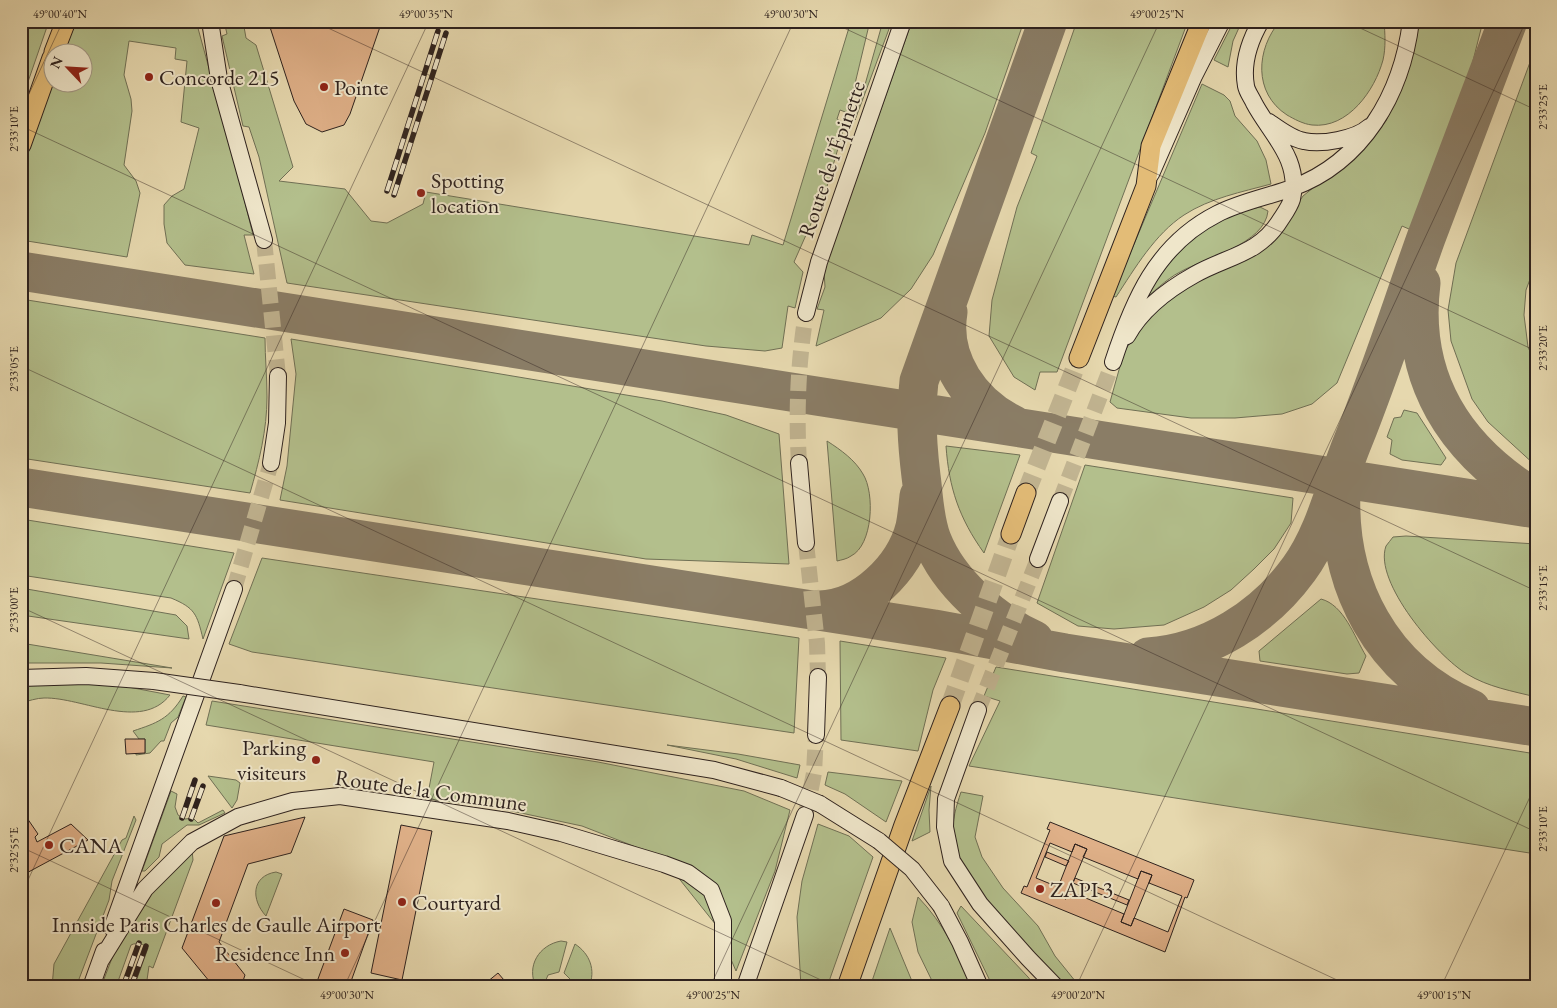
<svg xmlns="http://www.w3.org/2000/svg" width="1557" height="1008" font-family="'EB Garamond',serif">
<rect width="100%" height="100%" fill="#e6d8ae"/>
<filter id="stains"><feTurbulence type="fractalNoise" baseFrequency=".004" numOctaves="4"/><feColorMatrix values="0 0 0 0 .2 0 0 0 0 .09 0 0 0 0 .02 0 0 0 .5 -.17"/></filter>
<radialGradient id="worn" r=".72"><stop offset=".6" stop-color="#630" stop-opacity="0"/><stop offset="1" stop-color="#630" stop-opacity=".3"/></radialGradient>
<path fill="#b3bf8c" stroke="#707055" d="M21 21H49L21 102Z
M74 21H196L237 170 253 235H244L254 274 185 265 167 243 164 224V205L172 196 184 189 199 128 181 122 187 61 175 59 176 48 129 41 124 75 131 99 132 111 124 165 136 181 140 193 127 257 21 240V163L52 79V82H82V52H62Z
M224 21H243L246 38 256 45 293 167 279 181 345 189 371 221 387 223 423 204 426 192 749 245 752 235 783 245 851 21H870L848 113 840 110 837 119 845 124 826 190 794 262 803 272 795 308 788 306 782 348 765 351 706 346 287 283 259 157 249 127 243 126 222 36 227 34Z
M883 21H892L855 120Z
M912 21H1024L985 133 933 255 911 289 881 318 816 346 824 310 817 309 825 287 824 271Z
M1077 21H1188L1057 372H1040L1035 390 1014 377 989 336 992 300 1017 207 1037 156 1031 153Z
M1234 21H1242L1233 41 1228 67 1214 60Z
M1280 21H1384C1385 34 1386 47 1383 60 1375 90 1348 129 1312 125 1303 124 1294 119 1287 115 1253 93 1256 49 1280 21Z
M1418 21H1483L1433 220 1409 229 1402 226 1337 383 1312 404 1282 414 1235 418H1191L1117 408 1110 402 1124 352 1145 320 1177 290 1269 246 1303 196 1366 145 1386 121 1411 61Z
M1536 46V263L1526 290 1524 315 1528 347 1536 365V466L1488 422 1472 399 1451 341 1448 310 1456 263Z
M1202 84 1224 95 1230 101 1235 116 1257 141 1266 160 1271 184C1242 192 1210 198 1184 215 1155 234 1135 268 1116 297L1112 296Z
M1260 207 1268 211C1265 244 1205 258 1180 272 1166 279 1153 293 1140 303 1161 258 1210 216 1260 207Z
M21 299 265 338C265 357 267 377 267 397 267 430 259 462 250 493L21 458Z
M291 339 662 401 726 415 779 434 789 564 646 559 280 500 287 466 296 374Z
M1404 410 1417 413 1446 458 1441 465 1402 460 1390 454 1392 440 1387 437 1394 418 1401 417Z
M827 441C841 450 855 460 863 474 875 493 873 545 851 556 847 559 841 560 837 561Z
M946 446 1020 455 984 553C959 518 949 488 946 446Z
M1085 465 1293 498 1291 523 1274 549 1254 569 1231 590 1204 607 1164 625 1114 629 1078 626 1037 603Z
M21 519 234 553 203 639C197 614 195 608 171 598L21 575Z
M1406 536 1536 544V697C1512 691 1488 687 1467 674 1438 657 1373 582 1386 546 1388 543 1391 540 1393 537Z
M262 558 799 638 794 733 252 652 229 644Z
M21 588 176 615 187 626 189 639 21 615Z
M1321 599C1344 605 1354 636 1366 656L1359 673 1347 674 1260 661 1259 651Z
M840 641 946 658 933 690 918 751 841 740Z
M21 643 172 668 101 663H21Z
M996 667 1536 754V854L969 766 1000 701 984 696Z
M61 682 123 686 170 695C141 732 82 697 44 698 37 698 28 701 21 703V684Z
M183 696 186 697 178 717 171 723 164 741H161L150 753 136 755V753H145V739H139L133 731C157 723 169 719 183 696Z
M212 701 598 762 744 791 790 810 775 871 736 971 716 925 677 876 636 847 582 826 493 807 427 799 434 762 206 725Z
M667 745 738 754 800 765 797 778 736 759Z
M828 772 902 781 886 822 845 794 825 785Z
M208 776 236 780 240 783 237 800 232 808Z
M931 786 929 810 930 832 912 841Z
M171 791 177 794 175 807 178 815 185 819 193 818 198 823 223 810 225 813 199 825H187L162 844 159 857 145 871H142Z
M961 792 983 796 975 837 982 857 1003 888 1038 926 1055 956 1080 987H1063C1032 951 958 882 953 837 952 820 956 807 961 792Z
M134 816 136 820 112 881 109 900 76 987H52L54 964 122 840 126 838Z
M818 824 849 836 873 857 827 987H801L797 917 802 881Z
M192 850 193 860 153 968 149 966 146 987H134L148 948C144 944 137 942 131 945L116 987H101L120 937 152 890Z
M276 872 282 874 266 916C251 900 251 876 276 872Z
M918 897C943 923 959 954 971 987H935L918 952 912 922Z
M961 906 1028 977 1036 987H993L957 913Z
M890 928 914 986V987H870Z
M561 941 567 942 559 972 548 975 543 987H536C526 966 539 945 561 941Z
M575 944C590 954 596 970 589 987H571L570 979 564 973Z"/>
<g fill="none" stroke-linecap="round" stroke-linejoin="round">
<path stroke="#8a7d66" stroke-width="39" d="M21 271 1536 509
M1421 283C1409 379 1455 450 1536 499
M948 312C940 360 971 404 1014 425
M21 487 934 629 1065 653 1536 727
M1341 491C1337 585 1381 671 1471 709
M819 610C863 610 905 567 915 527 917 517 918 506 919 496
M1034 640C993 621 949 583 932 540 924 519 924 498 921 476 917 443 915 414 919 381L1048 21
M1148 657C1209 653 1264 617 1299 569 1326 532 1336 482 1353 441 1380 374 1402 305 1426 238 1453 165 1481 94 1508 21"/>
</g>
<path fill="#dfb088" stroke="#2e221e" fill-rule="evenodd" d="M268 21H382L350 114 344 125 322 132 306 124 294 101Z
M125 739H145V753L126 754Z
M305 817 291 853 248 864 219 942 245 975 241 987H214L182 948 224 836Z
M27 818 38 834 35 837 37 842 71 824 88 840 21 876V821Z
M1050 822 1194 880 1187 898 1185 897 1165 952 1021 893 1024 886 1027 887 1050 830 1047 829ZM1050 843 1072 852 1075 844 1087 849 1083 857 1138 879 1141 871 1152 875 1149 883 1182 896 1168 932 1134 918 1131 926 1121 922 1124 914 1069 891 1066 899 1055 895 1058 887 1036 878Z
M401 825 432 831 402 980 371 973Z
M1075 844 1087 849 1066 899 1055 895Z
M1047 852 1069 861 1066 866 1045 857Z
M1141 871 1152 875 1131 926 1121 922Z
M1075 878 1129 900 1127 905 1073 883Z
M344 909 373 920 349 987H315Z
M498 973 510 987H481Z"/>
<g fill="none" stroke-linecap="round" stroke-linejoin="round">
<path stroke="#c1b491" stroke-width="16" stroke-dasharray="16 8" stroke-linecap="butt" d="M264 240 278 376
M799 463C796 412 798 363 806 313
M1060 501 1113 362
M806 543 817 643 818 677
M234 589 271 463
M978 710 1038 559
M806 813 814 773 816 735"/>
<path stroke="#c1b491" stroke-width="19" stroke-dasharray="19 9" stroke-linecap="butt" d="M1026 493 1079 358
M950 706 1011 534"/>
<defs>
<path id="secondary" d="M210 21 219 79 264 240
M1269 122C1279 129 1292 139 1304 141 1321 145 1356 139 1369 127
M1151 174 1194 76 1222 21
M806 313 819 262 903 21
M1127 336C1142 309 1167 290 1194 275 1227 256 1259 255 1281 219 1285 213 1290 206 1292 199 1301 159 1271 135 1254 103 1252 98 1247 92 1246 86 1242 64 1250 40 1261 21
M1113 362C1133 301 1156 245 1217 214 1240 202 1267 197 1292 188 1363 162 1402 94 1411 21
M271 463 277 423 278 376
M799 463 806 543
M1038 559 1060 501
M21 678 86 676 154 681
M239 693 714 770 781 788
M978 710 946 799 945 827 952 861 980 904 1028 958 1056 987
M816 735 818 677
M820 804 879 841
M941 906 960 942 980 987
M112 928 234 589
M101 960 145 889 192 842 238 817 293 801 340 796 508 821 561 833 664 864 688 873 711 890 723 921V987
M91 987 104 951
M745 987 805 815"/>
<path id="primary" d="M54 52 66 21
M21 145 52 58
M1079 358 1146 186 1151 146 1202 21
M1011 534 1026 493
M847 987 904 825 950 706"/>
</defs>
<use href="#secondary" stroke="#2e221e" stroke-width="18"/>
<use href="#primary" stroke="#2e221e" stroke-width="21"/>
<use href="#secondary" stroke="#efe6ca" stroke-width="16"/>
<use href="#primary" stroke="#e3bc77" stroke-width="19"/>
<defs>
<path id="rail" d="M387 191 438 31
M394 195 446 33
M182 818 195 780
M191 819 203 786
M123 987 139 943
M131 987 146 946"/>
</defs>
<use href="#rail" stroke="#2e221e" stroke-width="5.5"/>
<use href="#rail" stroke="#efe6ca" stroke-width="4" stroke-dasharray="11" stroke-linecap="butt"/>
<defs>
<path id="secondary-bridge" d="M154 681 239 693
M781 788 820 804
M879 841 912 869 941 906"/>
</defs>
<use href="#secondary-bridge" stroke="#2e221e" stroke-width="18" stroke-linecap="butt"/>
<use href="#secondary-bridge" stroke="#efe6ca" stroke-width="16"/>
</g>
<path fill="none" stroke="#2e221e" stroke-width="1" stroke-opacity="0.45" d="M313 21 1536 591M829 21 1536 351M1345 21 1536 110M21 111 63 21M21 126 1536 832M21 366 1352 987M21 607 836 987M21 847 320 987M21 895 429 21M344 987 794 21M710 987 1160 21M1076 987 1526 21M1441 987 1536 784"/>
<g fill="#8f2418" stroke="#efe6ca" stroke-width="2">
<circle cx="149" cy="77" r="5"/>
<circle cx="324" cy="87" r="5"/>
<circle cx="421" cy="193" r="5"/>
<circle cx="316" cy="760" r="5"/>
<circle cx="49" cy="845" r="5"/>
<circle cx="1040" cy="889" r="5"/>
<circle cx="402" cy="902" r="5"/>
<circle cx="216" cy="903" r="5"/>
<circle cx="345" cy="953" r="5"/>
</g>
<g text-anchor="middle" stroke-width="4" stroke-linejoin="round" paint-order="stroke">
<g font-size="22" fill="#2e221e" stroke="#efe6ca" text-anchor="start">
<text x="159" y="85">Concorde 215</text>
<text x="334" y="95">Pointe</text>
<text x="431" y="188">Spotting<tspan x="431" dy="25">location</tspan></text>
<text x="306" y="755" text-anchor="end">Parking<tspan x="306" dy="25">visiteurs</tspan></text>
<text x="59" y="853">CANA</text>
<text x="1050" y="897">ZAPI 3</text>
<text x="412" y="910">Courtyard</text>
<text x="216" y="932" text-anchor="middle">Innside Paris Charles de Gaulle Airport</text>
<text x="335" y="961" text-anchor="end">Residence Inn</text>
</g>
<g font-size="22" fill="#2e221e" stroke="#efe6ca">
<text transform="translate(831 159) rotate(-71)" y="8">Route de l'Épinette</text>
<text transform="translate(431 790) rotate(8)" y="8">Route de la Commune</text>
</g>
</g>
<rect width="1557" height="1008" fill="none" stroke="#e6d8ae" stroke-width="55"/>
<g transform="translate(68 68) rotate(295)"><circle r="24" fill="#efe6ca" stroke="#a29885"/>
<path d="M0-4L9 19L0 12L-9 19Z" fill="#8f2418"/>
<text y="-8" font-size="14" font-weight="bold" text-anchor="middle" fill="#2e221e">N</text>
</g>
<rect x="28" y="28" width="1502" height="952" fill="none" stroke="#2e221e" stroke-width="2"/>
<g font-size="12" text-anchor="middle" fill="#2e221e">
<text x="60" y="18">49°00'40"N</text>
<text x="426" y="18">49°00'35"N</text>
<text x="791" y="18">49°00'30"N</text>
<text x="1157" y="18">49°00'25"N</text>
<text transform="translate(1543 107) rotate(-90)" y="4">2°33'25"E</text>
<text transform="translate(14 129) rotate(-90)" y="4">2°33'10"E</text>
<text transform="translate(1543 348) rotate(-90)" y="4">2°33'20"E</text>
<text transform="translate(14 369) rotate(-90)" y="4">2°33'05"E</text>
<text transform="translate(1543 588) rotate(-90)" y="4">2°33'15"E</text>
<text transform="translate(14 610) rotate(-90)" y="4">2°33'00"E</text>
<text transform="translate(1543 829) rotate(-90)" y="4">2°33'10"E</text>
<text transform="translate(14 850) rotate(-90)" y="4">2°32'55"E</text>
<text x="347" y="999">49°00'30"N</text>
<text x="713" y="999">49°00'25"N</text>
<text x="1078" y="999">49°00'20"N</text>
<text x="1444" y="999">49°00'15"N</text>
</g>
<rect width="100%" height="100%" filter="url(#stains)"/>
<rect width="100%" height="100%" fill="url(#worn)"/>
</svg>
